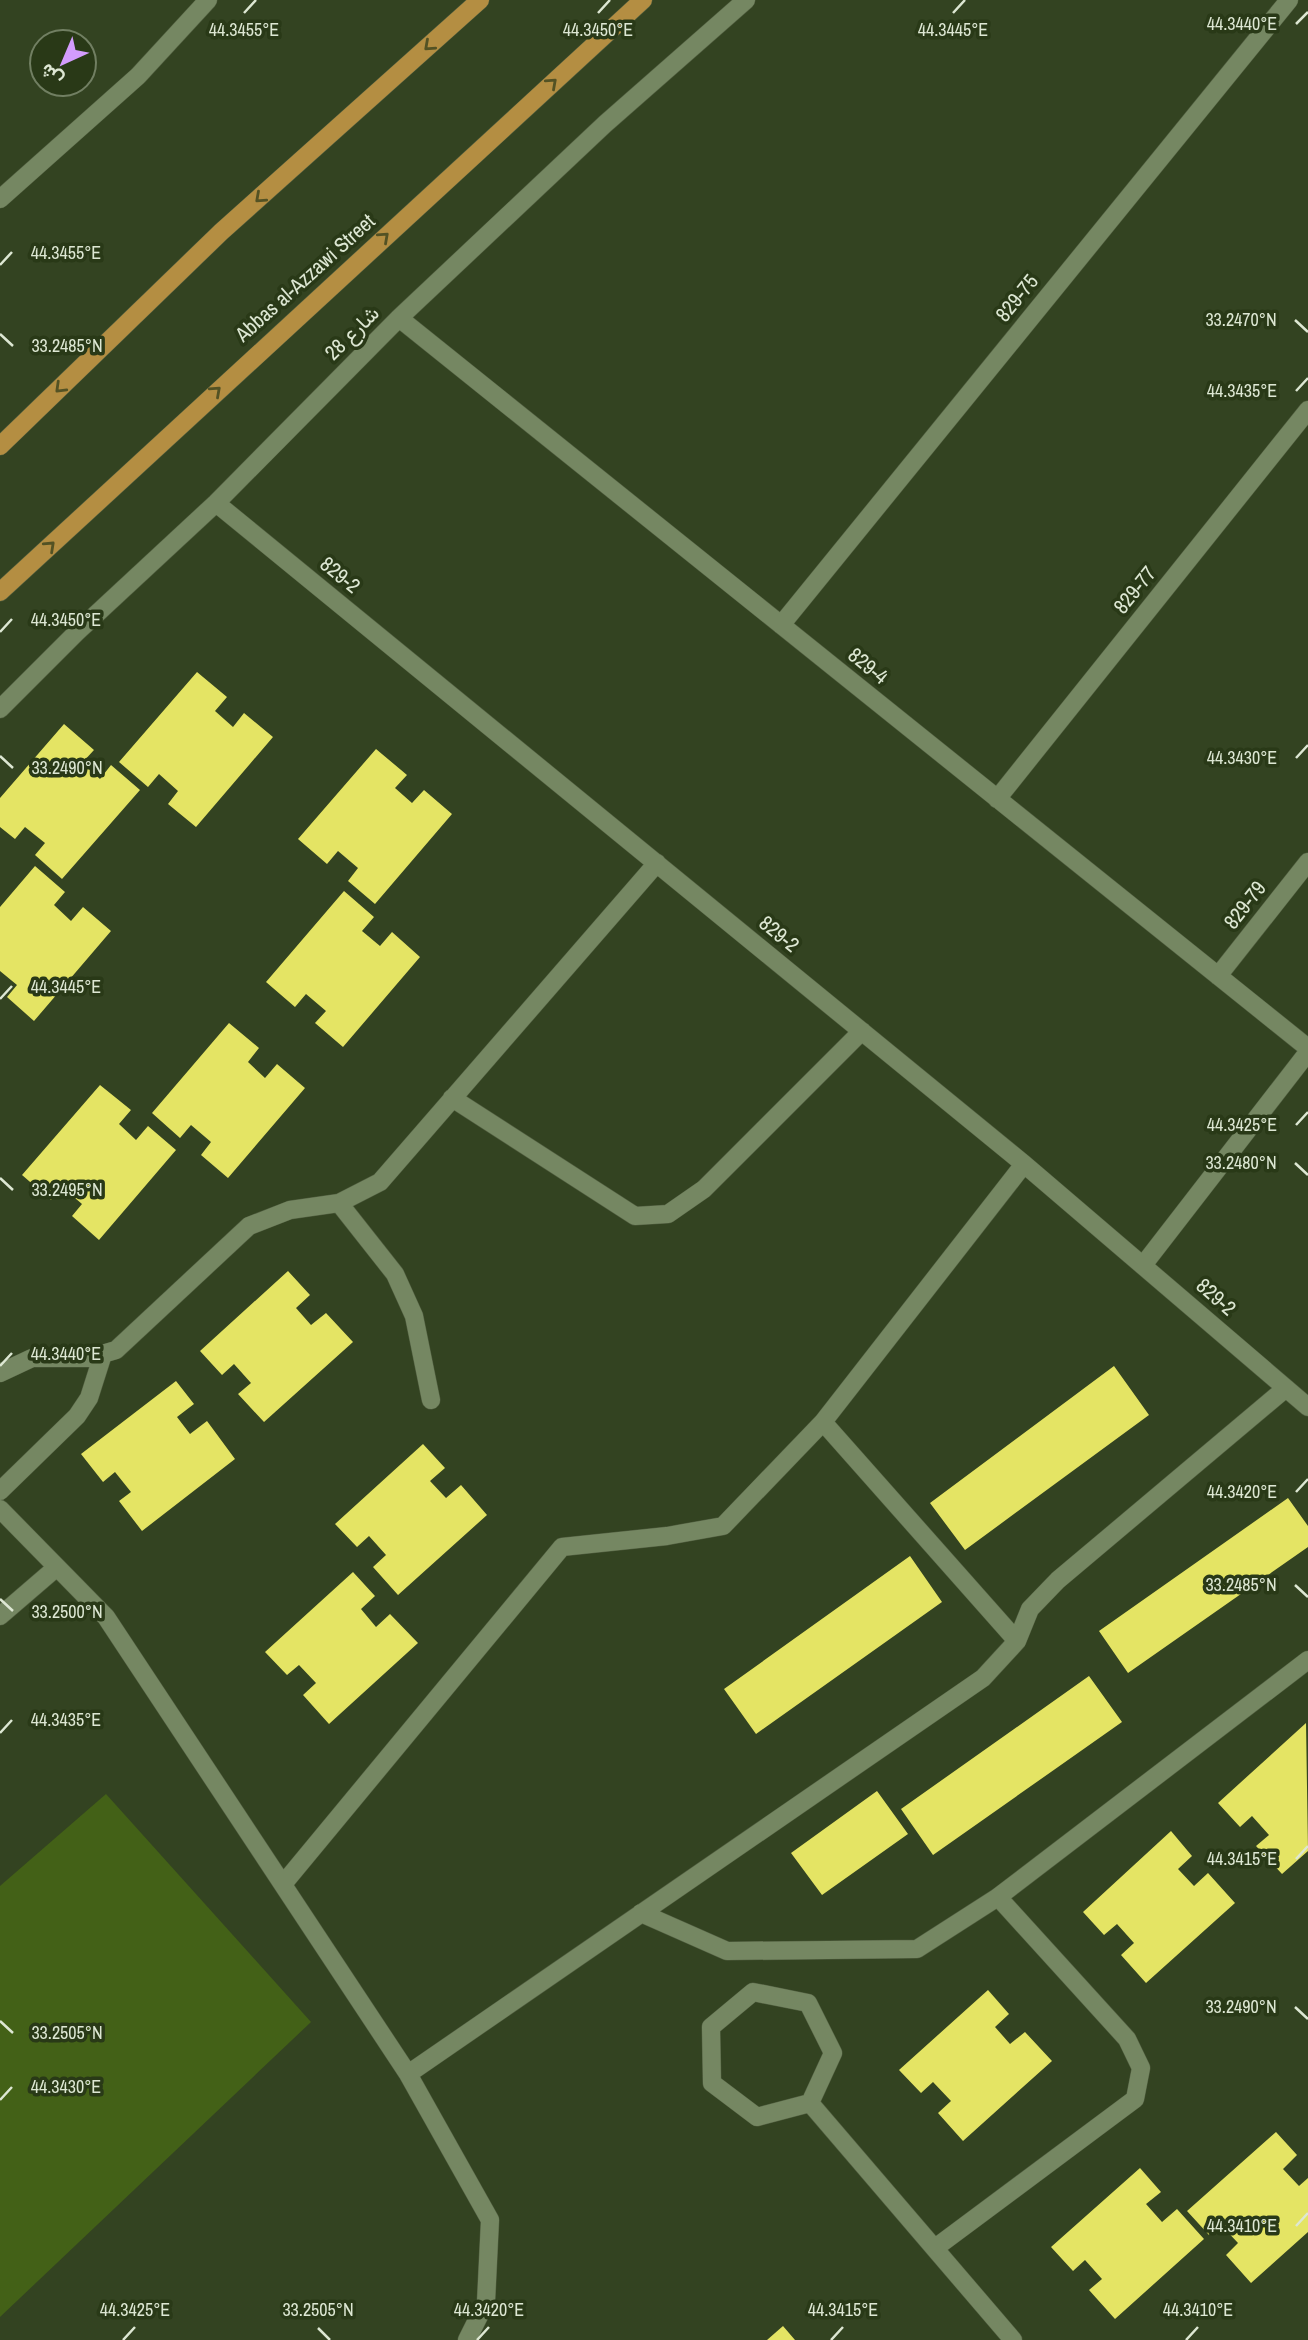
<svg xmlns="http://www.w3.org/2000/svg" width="1308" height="2340" font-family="'Archivo Narrow',Vazirmatn,sans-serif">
<rect width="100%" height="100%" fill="#334321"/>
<path fill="#436117" d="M106 1794 311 2022 0 2317V1886Z"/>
<path fill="#e4e464" d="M197 672 227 697 215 711 233 727 244 713 273 737 196 827 168 804 178 791 159 774 148 787 119 762Z
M64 724 94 750 82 763 100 779 111 765 140 790 62 879 35 855 45 843 25 827 15 839 0 827V798Z
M376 749 407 775 395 788 412 803 424 790 452 814 375 904 348 881 358 868 338 851 327 864 298 839Z
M35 866 65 892 54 905 71 921 83 907 111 931 34 1021 7 997 17 985 0 971V907Z
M344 891 374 917 362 931 380 946 392 932 420 957 343 1047 315 1023 326 1011 306 994 295 1007 266 982Z
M229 1023 259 1048 248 1062 265 1078 277 1064 305 1088 228 1178 201 1155 211 1142 191 1125 180 1138 152 1113Z
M100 1085 131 1110 119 1124 136 1140 148 1126 176 1150 99 1240 72 1216 82 1204 62 1187 51 1200 22 1175Z
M288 1271 310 1295 296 1308 311 1325 326 1313 353 1342 264 1422 238 1394 251 1383 234 1364 222 1375 200 1351Z
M1114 1366 1149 1415 965 1550 930 1503Z
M176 1381 194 1404 177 1417 190 1434 207 1421 235 1459 142 1531 119 1501 131 1492 115 1472 103 1482 81 1454Z
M423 1444 445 1468 430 1481 446 1498 461 1485 487 1515 398 1595 373 1567 386 1555 369 1536 357 1547 335 1524Z
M1288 1498 1308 1526V1547L1128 1673 1099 1631Z
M910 1556 942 1602 756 1734 724 1689Z
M353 1572 375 1596 361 1609 376 1627 390 1614 418 1643 329 1724 303 1695 316 1683 299 1665 287 1675 265 1652Z
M1089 1676 1122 1722 933 1855 901 1809Z
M1306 1723 1308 1851 1282 1874 1256 1846 1269 1835 1252 1816 1240 1827 1218 1803Z
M877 1791 908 1834 822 1895 791 1853Z
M1171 1831 1192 1856 1178 1869 1194 1886 1208 1873 1235 1903 1146 1983 1121 1955 1134 1943 1117 1924 1104 1935 1083 1912Z
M988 1990 1009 2014 995 2027 1010 2044 1025 2032 1052 2061 963 2141 938 2113 951 2101 933 2082 921 2093 899 2070Z
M1276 2132 1297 2155 1283 2169 1299 2186 1308 2178V2232L1251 2283 1226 2255 1238 2243 1221 2225 1209 2235 1187 2211Z
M1140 2168 1161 2192 1146 2204 1162 2222 1177 2209 1204 2239 1115 2319 1089 2290 1102 2279 1085 2260 1073 2271 1051 2247Z
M783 2326 795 2340H767Z"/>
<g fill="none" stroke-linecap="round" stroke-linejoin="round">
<defs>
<path id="street" d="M0 199 138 76 208 0
M399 318 1308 1048
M216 503 1024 1164 1308 1407
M781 625 1289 0
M0 709 77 632 216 503 399 318 605 124 746 0
M997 799 1308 410
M1218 976 1308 862
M452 1098 635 1216 668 1214 704 1189 862 1031
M339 1203 395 1274 414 1316 431 1400
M1144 1264 1308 1052
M0 1373 32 1358H89L116 1350 249 1226 290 1210 339 1203 380 1182 657 863
M823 1422 1017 1641
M0 1491 77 1416 89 1398 103 1354
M0 1509 106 1617 408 2074 490 2220 486 2302 467 2340
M0 1616 57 1567
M284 1883 562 1547 667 1536 723 1526 823 1422 1024 1164
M641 1913 727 1951 917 1949 998 1897 1308 1660
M753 1992 808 2003 833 2053 810 2103 757 2117 712 2083 711 2027Z
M408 2074 983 1678 1017 1641 1030 1609 1058 1580 1286 1388
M810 2103 1013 2340
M935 2248 1135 2099 1141 2068 1127 2039 998 1897"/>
<path id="primary" d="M0 446 221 232 480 0
M0 592 643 0"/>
</defs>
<use href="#street" stroke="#515e40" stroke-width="19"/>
<use href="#primary" stroke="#515e40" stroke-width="19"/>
<use href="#street" stroke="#758762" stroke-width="18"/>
<use href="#primary" stroke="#b48e42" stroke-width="18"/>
</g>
<defs><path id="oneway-chevron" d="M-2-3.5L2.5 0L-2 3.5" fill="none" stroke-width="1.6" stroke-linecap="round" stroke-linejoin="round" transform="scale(1.75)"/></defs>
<g stroke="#535224">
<use href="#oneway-chevron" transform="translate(429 46) rotate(138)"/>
<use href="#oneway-chevron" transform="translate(552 83) rotate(-42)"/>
<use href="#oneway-chevron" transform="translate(260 198) rotate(138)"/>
<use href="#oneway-chevron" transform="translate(384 237) rotate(-42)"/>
<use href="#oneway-chevron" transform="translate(60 388) rotate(136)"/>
<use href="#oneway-chevron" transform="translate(216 391) rotate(-42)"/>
<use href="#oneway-chevron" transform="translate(50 546) rotate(-43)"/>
</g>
<path fill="none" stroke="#dde7d3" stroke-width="2.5" d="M244 13 256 0M598 13 610 0M953 13 965 0M1296 24 1308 12M0 265 12 252M1295 320 1308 332M0 334 13 346M1296 391 1308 378M0 632 12 619M0 756 13 768M1296 758 1308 745M0 999 12 986M1296 1125 1308 1112M1295 1163 1308 1175M0 1178 13 1190M0 1366 12 1353M1296 1492 1308 1479M1295 1585 1308 1597M0 1599 13 1611M0 1733 12 1720M1296 1859 1308 1846M1295 2007 1308 2019M0 2021 13 2033M0 2100 12 2087M1296 2226 1308 2213M318 2328 330 2340M123 2340 135 2327M477 2340 489 2327M831 2340 843 2327M1186 2340 1198 2327"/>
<g text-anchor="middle" stroke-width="7" stroke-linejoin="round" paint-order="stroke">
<g font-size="21" fill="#dde7d3" stroke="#293917">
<text transform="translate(305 278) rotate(-42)" y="7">Abbas al-Azzawi Street</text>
<text transform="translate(1017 298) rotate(-51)" y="7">829-75</text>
<text transform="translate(352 333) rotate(-45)" y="7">شارع 28</text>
<text transform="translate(340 575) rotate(39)" y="7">829-2</text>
<text transform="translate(1135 590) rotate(-51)" y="7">829-77</text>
<text transform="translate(868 666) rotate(39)" y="7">829-4</text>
<text transform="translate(1245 905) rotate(-52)" y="7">829-79</text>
<text transform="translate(779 934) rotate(39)" y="7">829-2</text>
<text transform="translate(1216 1297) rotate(41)" y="7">829-2</text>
</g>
</g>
<g font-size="18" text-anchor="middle" fill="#dde7d3" stroke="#293917" stroke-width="7" stroke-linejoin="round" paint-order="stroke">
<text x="1242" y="30">44.3440°E</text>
<text x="244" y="36">44.3455°E</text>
<text x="598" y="36">44.3450°E</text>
<text x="953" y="36">44.3445°E</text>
<text x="66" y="259">44.3455°E</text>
<text x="1241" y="326">33.2470°N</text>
<text x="67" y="352">33.2485°N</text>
<text x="1242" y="397">44.3435°E</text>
<text x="66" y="626">44.3450°E</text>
<text x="1242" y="764">44.3430°E</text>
<text x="67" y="774">33.2490°N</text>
<text x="66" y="993">44.3445°E</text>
<text x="1242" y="1131">44.3425°E</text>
<text x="1241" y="1169">33.2480°N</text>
<text x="67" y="1196">33.2495°N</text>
<text x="66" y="1360">44.3440°E</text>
<text x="1242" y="1498">44.3420°E</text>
<text x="1241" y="1591">33.2485°N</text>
<text x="67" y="1618">33.2500°N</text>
<text x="66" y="1726">44.3435°E</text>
<text x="1242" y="1865">44.3415°E</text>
<text x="1241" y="2013">33.2490°N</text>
<text x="67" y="2039">33.2505°N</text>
<text x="66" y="2093">44.3430°E</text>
<text x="1242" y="2232">44.3410°E</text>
<text x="135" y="2316">44.3425°E</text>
<text x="489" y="2316">44.3420°E</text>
<text x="843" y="2316">44.3415°E</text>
<text x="1198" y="2316">44.3410°E</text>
<text x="318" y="2316">33.2505°N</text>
</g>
<g transform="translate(63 63) rotate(224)"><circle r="33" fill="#293917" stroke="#717f62" stroke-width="2"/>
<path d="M0-5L12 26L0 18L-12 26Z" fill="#d39cfd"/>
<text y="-10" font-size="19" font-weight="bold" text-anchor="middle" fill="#dde7d3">ش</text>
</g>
</svg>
